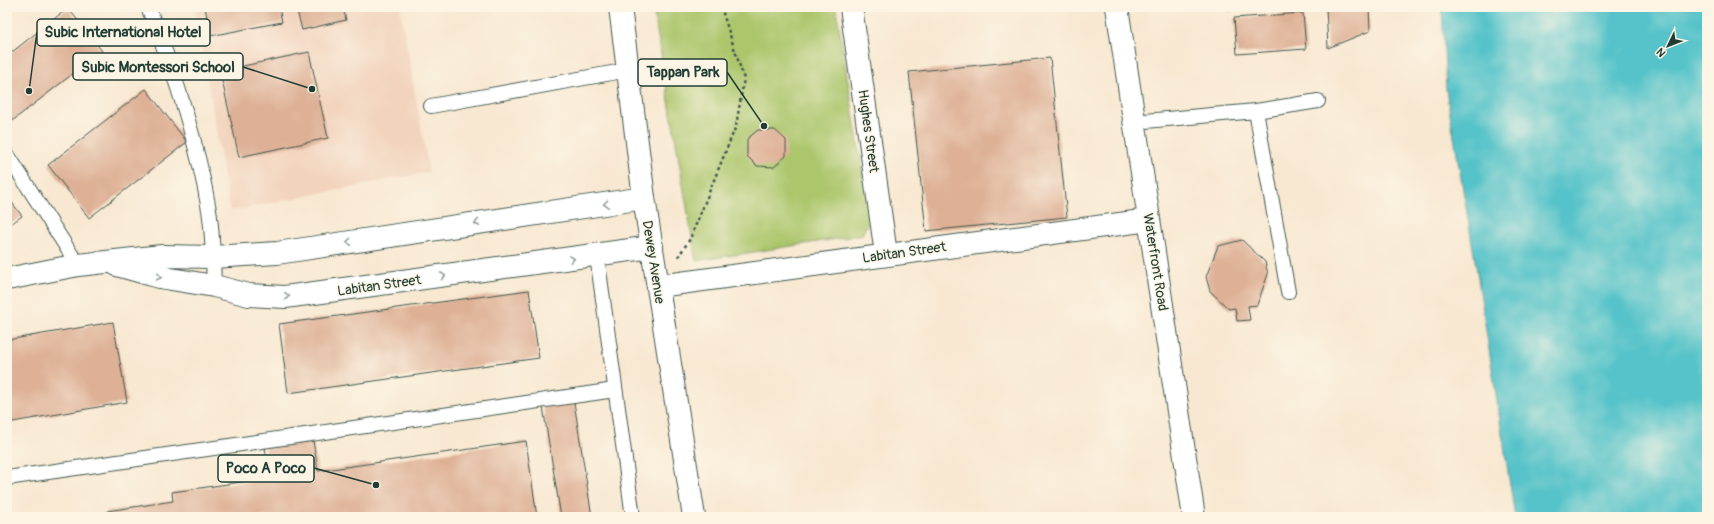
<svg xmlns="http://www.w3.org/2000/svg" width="1714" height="524" font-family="Pangolin,sans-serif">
<rect width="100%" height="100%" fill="#fcf5e5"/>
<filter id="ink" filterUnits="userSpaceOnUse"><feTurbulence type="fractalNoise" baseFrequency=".025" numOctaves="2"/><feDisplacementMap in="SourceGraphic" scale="8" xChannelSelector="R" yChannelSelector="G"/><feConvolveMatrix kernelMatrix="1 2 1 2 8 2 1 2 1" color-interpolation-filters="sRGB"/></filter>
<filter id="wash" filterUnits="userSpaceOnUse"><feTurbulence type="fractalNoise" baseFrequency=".012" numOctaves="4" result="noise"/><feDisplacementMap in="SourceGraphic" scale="16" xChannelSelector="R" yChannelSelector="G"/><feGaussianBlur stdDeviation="0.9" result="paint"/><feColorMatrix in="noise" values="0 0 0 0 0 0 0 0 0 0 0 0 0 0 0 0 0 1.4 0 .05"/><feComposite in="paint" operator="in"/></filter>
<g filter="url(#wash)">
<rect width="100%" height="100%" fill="#f8e8d1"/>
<path fill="#f2d4be" d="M195 7H400L429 172 230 211Z"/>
<path fill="#acc66c" stroke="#668250" d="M653 7H836L870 218 862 235 696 261Z"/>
<path fill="#55c3c9" stroke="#3a807e" d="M1442 7H1707V517H1515L1477 272 1446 90Z"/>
<g id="blocks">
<path fill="#deb196" d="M205 7H279L282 22 210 36Z
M296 7H343L346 20 302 30Z
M1223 7H1254V8L1227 10Z
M1326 7H1369L1370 31 1328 48Z
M68 8 102 51 7 125V56Z
M1303 13 1306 49 1237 54 1234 18Z
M309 52 328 138 239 157 220 71Z
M1050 58 1067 217 926 231 909 72Z
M146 89 187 142 89 218 48 165Z
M758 130H775L786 140V156L774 167 757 166 747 156V139Z
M7 196 22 216 7 227Z
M1242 240 1265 262 1268 274 1257 305 1248 306 1250 320 1237 321 1235 308 1229 309 1210 291 1206 277 1218 246Z
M529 290 539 358 288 393 279 324Z
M113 322 127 402 7 423V340Z
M574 402 592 517H561L543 407Z
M313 441 318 471 526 441 537 517H108L107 511 173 501 172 492 270 478 265 448Z"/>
</g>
</g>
<g filter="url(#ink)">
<use href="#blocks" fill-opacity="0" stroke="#40574c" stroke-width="1"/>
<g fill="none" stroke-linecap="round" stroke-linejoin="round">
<defs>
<path id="service" d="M148 7C175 73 197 140 209 210 213 235 213 261 214 286
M431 106 628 70
M1256 111 1288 292
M1134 122 1256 111 1318 101
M7 154 78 265
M597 256 633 517
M7 478 615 390"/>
<path id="minor" d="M851 7 886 254
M658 286 1149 220"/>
<path id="tertiary" d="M117 265 159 277 214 286 249 295 285 297 652 247
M7 279 78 265 162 256 213 257 277 253 644 198"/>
<path id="secondary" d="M620 7 644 198 694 517
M1117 7 1194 517"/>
</defs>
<use href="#service" stroke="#40574c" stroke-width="16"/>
<use href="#minor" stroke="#40574c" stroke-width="24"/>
<use href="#tertiary" stroke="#40574c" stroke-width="24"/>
<use href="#secondary" stroke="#40574c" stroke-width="24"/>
<path stroke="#40574c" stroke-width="2.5" stroke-dasharray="3 3" stroke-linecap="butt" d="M678 257 690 239 736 126 744 79 721 7"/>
<use href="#service" stroke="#fff" stroke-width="14"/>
<use href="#minor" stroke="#fff" stroke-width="22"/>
<use href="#tertiary" stroke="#fff" stroke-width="22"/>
<use href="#secondary" stroke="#fff" stroke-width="22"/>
</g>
<defs><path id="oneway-chevron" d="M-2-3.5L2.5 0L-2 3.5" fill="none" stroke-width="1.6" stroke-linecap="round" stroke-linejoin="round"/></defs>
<g stroke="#8f9e9a">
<use href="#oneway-chevron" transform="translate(606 204) rotate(172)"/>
<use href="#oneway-chevron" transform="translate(477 223) rotate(172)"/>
<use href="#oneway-chevron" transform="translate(349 242) rotate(172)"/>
<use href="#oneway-chevron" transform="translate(572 259) rotate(-8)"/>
<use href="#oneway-chevron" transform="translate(443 276) rotate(-8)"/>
<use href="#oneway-chevron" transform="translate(159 277) rotate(12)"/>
<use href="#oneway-chevron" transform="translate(287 296) rotate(-4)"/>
</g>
</g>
<g text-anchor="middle" stroke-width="3" stroke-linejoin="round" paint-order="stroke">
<g font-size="14" fill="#1f3d34" stroke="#fcf5e5">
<text transform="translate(869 131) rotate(82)" y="5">Hughes Street</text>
<text transform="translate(904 252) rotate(-8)" y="5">Labitan Street</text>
<text transform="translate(654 262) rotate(81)" y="5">Dewey Avenue</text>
<text transform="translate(1156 262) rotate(81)" y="5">Waterfront Road</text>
<text transform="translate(379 285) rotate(-8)" y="5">Labitan Street</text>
</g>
</g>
<path fill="none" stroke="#1f3d34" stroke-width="1.5" d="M29 91L37 32M312 89L243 67M764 126L727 72M376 485L314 468"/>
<g fill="#1f3d34" stroke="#fcf5e5" stroke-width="1.5">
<circle cx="29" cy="91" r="4"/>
<circle cx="312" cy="89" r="4"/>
<circle cx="764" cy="126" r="4"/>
<circle cx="376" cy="485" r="4"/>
</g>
<g fill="#fcf5e5" stroke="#1f3d34" stroke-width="1.5">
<rect x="37" y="19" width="173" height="27" rx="4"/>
<rect x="73" y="53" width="170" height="27" rx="4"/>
<rect x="638" y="59" width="89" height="27" rx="4"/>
<rect x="218" y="455" width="96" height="27" rx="4"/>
</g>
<g font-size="15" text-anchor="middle" font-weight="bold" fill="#1f3d34">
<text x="123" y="37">Subic International Hotel</text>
<text x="158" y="72">Subic Montessori School</text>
<text x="683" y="77">Tappan Park</text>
<text x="266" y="473">Poco A Poco</text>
</g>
<rect width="1714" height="524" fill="none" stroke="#fcf5e5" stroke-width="24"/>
<g transform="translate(1668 46) rotate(227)" stroke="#fcf5e5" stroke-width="3" paint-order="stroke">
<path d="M0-3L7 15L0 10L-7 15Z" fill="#1f3d34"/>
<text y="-6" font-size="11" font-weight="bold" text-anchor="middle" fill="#1f3d34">N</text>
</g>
</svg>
